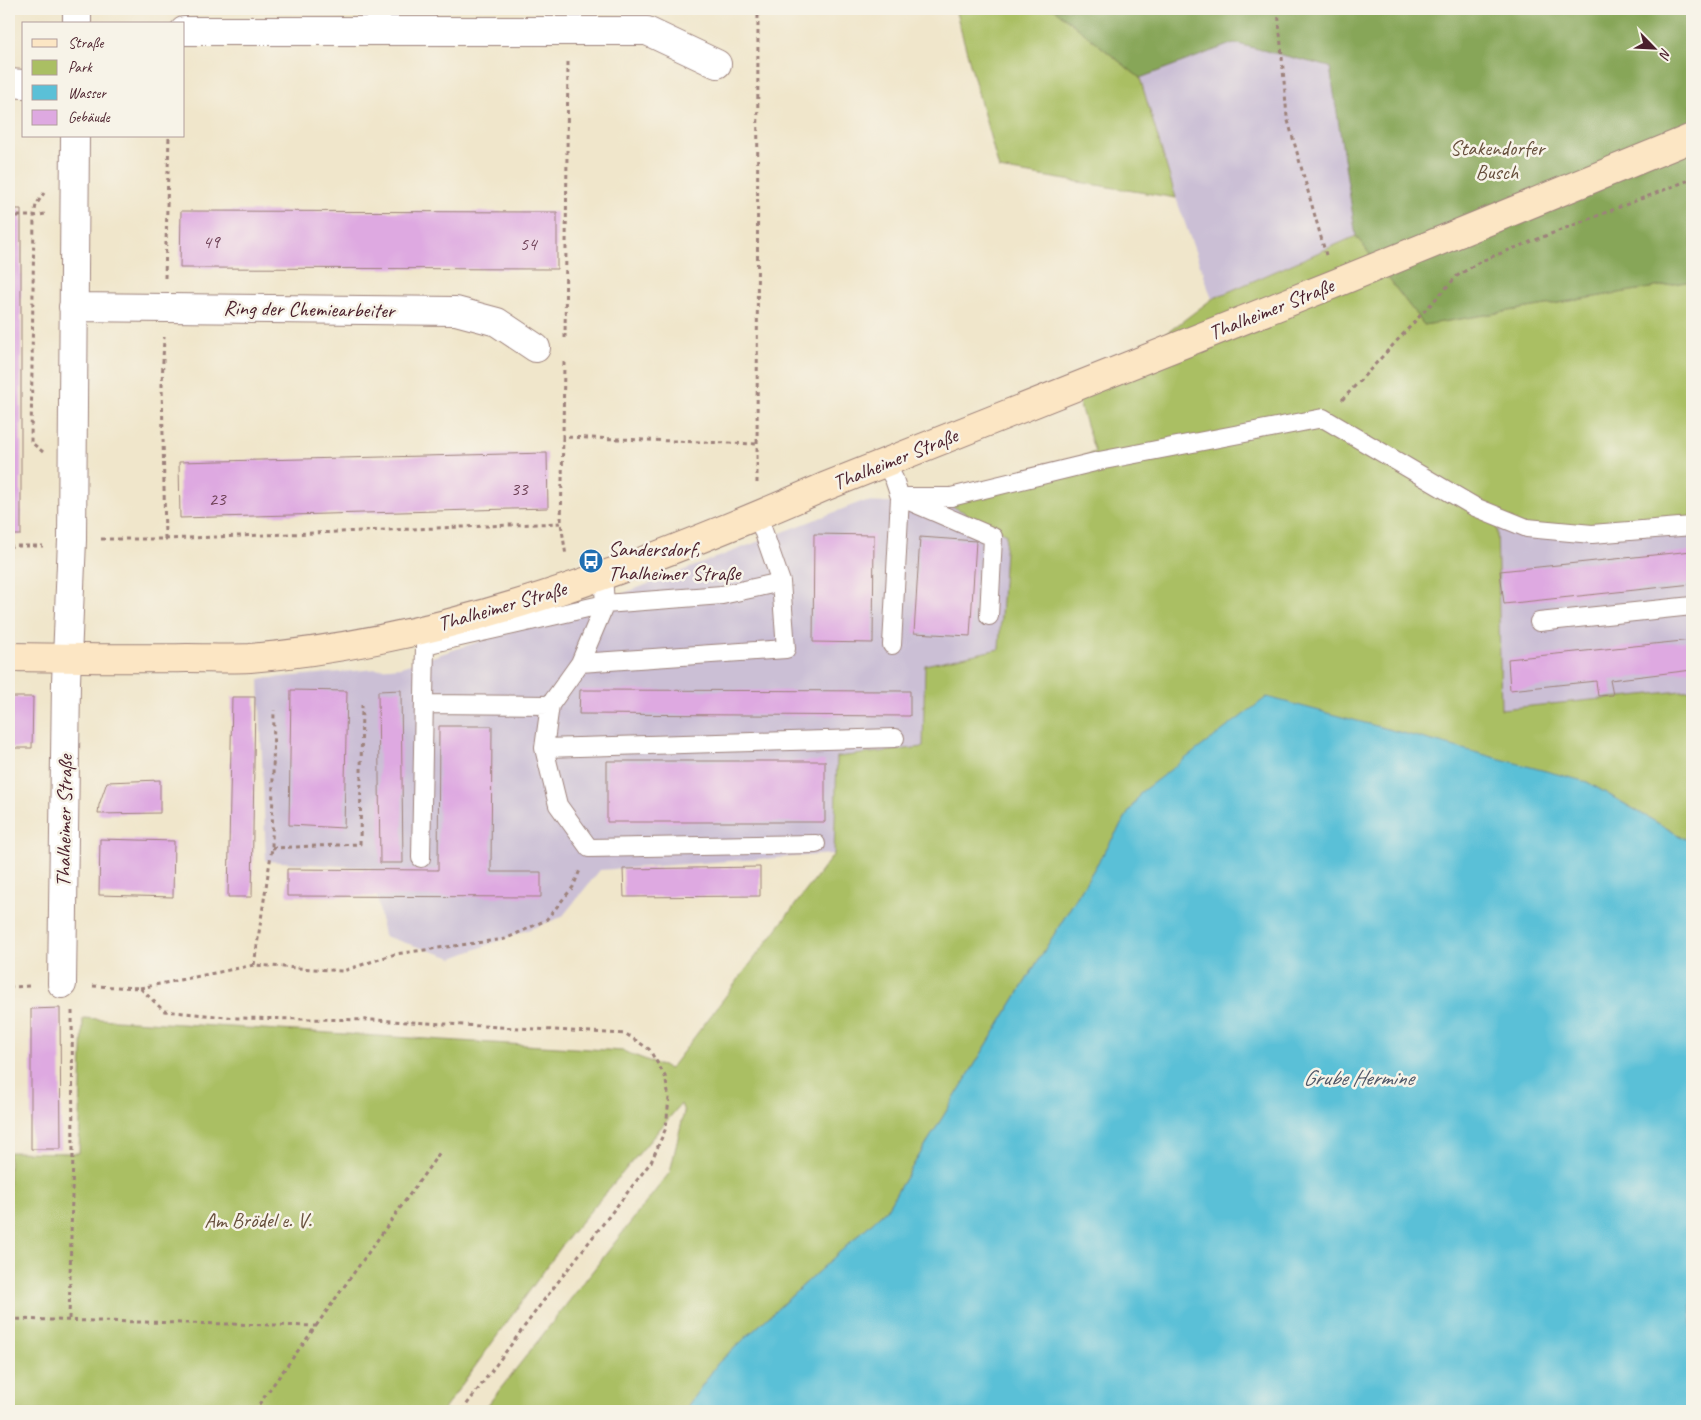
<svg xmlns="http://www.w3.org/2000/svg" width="1701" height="1420" font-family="Caveat,sans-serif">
<rect width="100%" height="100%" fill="#f7f3e8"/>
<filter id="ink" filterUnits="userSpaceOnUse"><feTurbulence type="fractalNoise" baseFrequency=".02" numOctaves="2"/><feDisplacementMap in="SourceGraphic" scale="10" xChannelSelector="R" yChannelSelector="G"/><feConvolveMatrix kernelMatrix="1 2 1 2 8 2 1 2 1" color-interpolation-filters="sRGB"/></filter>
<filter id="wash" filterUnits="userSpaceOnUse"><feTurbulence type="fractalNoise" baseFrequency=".0096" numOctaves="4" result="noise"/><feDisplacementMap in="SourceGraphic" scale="20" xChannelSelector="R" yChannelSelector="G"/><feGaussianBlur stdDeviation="1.12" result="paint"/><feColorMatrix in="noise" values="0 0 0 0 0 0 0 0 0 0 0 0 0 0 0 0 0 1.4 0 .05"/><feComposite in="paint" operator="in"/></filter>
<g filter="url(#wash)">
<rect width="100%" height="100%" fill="#f0e6cb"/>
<path fill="#cbbfd5" d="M1234 43 1330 67 1356 236 1212 299 1176 198 1140 78Z
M861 502 950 505 1006 534 999 650 925 665 923 747 837 757 834 854 600 870 562 917 453 958 384 936 372 868 266 861 259 679 401 667 601 602Z
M1692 520V690L1501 709 1497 524Z"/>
<path fill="#aabf63" stroke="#7a6f47" d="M955 9H1054L1140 78 1176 198 999 169Z
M1356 236 1424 325 1692 281V520L1590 530 1497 525 1501 709 1692 690V843L1587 782 1141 792 886 1210 718 1363 684 1411H483L670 1172 684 1112 681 1104 569 1236 443 1411H9V1152L79 1153 83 1018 623 1051 670 1069 834 854 837 757 923 747 925 665 999 649 1006 534 950 505 1095 452 1078 400 1212 299Z"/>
<path fill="#87a659" stroke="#686242" d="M1054 9H1692V281L1424 325 1356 236 1330 67 1234 43 1140 78Z"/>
<path fill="#5ac0d7" stroke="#527081" d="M1267 697 1587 782 1692 843V1411H684L718 1363 886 1210 1141 792Z"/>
<g id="blocks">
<path fill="#dea9e1" d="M9 209H21V535H9Z
M181 211 557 212V269L180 268Z
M547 453 548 508 180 518 179 462Z
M814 534 874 535 873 643 813 642Z
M920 537 976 541 970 636 914 633Z
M1692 551V584L1504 604 1500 571Z
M1692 640V670L1610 680 1613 695 1598 696 1596 681 1510 690 1508 659Z
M291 690 347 691 344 828 289 825Z
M401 690 403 863H380L378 691Z
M580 690 910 691V716L579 714Z
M9 697H33L32 748H9Z
M232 697H255L252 897H228Z
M439 726H492L491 872H541V897L287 896V869L438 870Z
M607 761H825V822H607Z
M160 780V813L98 814 99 805 107 782Z
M100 839 174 841 173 897 99 895Z
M760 867V896L624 897 623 869Z
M60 1008 61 1149H31V1009Z"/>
</g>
</g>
<g filter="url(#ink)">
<use href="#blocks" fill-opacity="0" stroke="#9d827b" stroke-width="1"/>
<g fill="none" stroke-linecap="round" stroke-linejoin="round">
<defs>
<path id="lane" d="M885 463 894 479 900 497H951L1099 461 1323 418 1475 507 1527 528 1592 534 1692 526
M603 576 605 604 580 663 550 705 544 748 558 805 589 848 816 844
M1539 622 1692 606
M892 645 900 497 993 537 989 616
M580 663 786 649 781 582 758 516
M424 704 550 705
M544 748 895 738
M421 858 425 645 605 604 722 595 781 582"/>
<path id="street" d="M77 24V9
M184 31H647L717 64
M9 83 24 84
M73 307 456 311 497 322 536 348
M62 984 66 682 72 540 75 136"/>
<path id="secondary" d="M9 657C68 658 127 659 187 658 208 658 229 659 250 658 446 642 645 565 824 487L1334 284 1692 138"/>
</defs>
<use href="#lane" stroke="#9d827b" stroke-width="20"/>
<use href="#street" stroke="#9d827b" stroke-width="30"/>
<use href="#secondary" stroke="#9d827b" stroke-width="30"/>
<path stroke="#9d827b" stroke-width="3" stroke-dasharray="4 4" stroke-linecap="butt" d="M1278 9 1287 117 1326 255
M9 216H34L45 214
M165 278 169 136
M565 338 568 62
M564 362 563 437 756 444
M1342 400 1457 276 1481 261 1692 179
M563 437 561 523 566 556
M43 452 31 442 34 216 36 205 44 193
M757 483 758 9
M101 539H165L162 385 164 337
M165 539 561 523
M9 546H43
M272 848 360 844 362 705
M254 965 272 848 274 710
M93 986 140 988 164 1011 237 1018 373 1020 626 1034 649 1049 665 1076 669 1098 666 1128 651 1162 544 1300 462 1411
M9 987 31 986
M140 988 254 965 343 971 395 954 505 939 546 920 573 887 580 870
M9 1319 316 1326 254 1411
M69 1319 73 1154 72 1011
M316 1326 440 1152"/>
<use href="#lane" stroke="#fff" stroke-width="18"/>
<use href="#street" stroke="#fff" stroke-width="28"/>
<use href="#secondary" stroke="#fce6c4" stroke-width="28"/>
</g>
</g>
<defs>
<symbol id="bus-disc" viewBox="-11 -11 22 22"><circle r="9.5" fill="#1f6fb2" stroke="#f7f3e8"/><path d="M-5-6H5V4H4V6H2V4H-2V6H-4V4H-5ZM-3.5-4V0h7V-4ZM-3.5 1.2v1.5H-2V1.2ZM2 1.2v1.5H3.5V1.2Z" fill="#fff"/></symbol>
</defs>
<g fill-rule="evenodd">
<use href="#bus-disc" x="577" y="547" width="28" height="28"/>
</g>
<g text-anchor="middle" stroke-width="5" stroke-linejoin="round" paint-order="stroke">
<g font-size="19" fill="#6f4258">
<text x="211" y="248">49</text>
<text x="528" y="250">54</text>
<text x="519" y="495">33</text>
<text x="217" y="505">23</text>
</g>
<g font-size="21" fill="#674f3c" stroke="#f7f3e8">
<text x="1497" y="155">Stakendorfer<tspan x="1497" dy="24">Busch</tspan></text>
<text x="258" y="1227">Am Brödel e. V.</text>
</g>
<g font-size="21" fill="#4a1f2b" stroke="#f7f3e8">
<text transform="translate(309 309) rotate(1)" y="7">Ring der Chemiearbeiter</text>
<text transform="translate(1271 309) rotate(-22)" y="7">Thalheimer Straße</text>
<text transform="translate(895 459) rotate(-22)" y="7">Thalheimer Straße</text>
<text transform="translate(502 606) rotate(-16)" y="7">Thalheimer Straße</text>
<text transform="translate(64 821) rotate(-89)" y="7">Thalheimer Straße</text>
</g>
<g font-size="21" fill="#4a1f2b" stroke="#f7f3e8" text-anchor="start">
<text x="608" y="556">Sandersdorf,<tspan x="608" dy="24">Thalheimer Straße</tspan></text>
</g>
<g font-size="22" font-style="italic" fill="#505767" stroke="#f7f3e8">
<text x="1358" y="1085">Grube Hermine</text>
</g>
</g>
<rect width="1701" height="1420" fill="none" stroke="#f7f3e8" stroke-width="30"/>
<rect x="22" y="22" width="162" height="115" fill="#f7f3e8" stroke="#b29e9c"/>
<rect x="32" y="39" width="25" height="8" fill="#fce6c4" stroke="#b29e9c"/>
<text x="68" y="48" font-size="15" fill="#4a1f2b">Straße</text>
<rect x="32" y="60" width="25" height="15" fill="#aabf63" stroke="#b29e9c"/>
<text x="68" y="72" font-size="15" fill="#4a1f2b">Park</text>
<rect x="32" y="85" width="25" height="15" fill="#5ac0d7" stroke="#b29e9c"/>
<text x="68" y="98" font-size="15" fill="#4a1f2b">Wasser</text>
<rect x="32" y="110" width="25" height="15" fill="#dea9e1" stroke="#b29e9c"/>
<text x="68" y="122" font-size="15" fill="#4a1f2b">Gebäude</text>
<g transform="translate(1654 48) rotate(114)" stroke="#f7f3e8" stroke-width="4" paint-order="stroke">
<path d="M0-4L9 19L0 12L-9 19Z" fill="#4a1f2b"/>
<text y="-8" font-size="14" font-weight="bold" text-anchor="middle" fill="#4a1f2b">N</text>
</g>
</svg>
